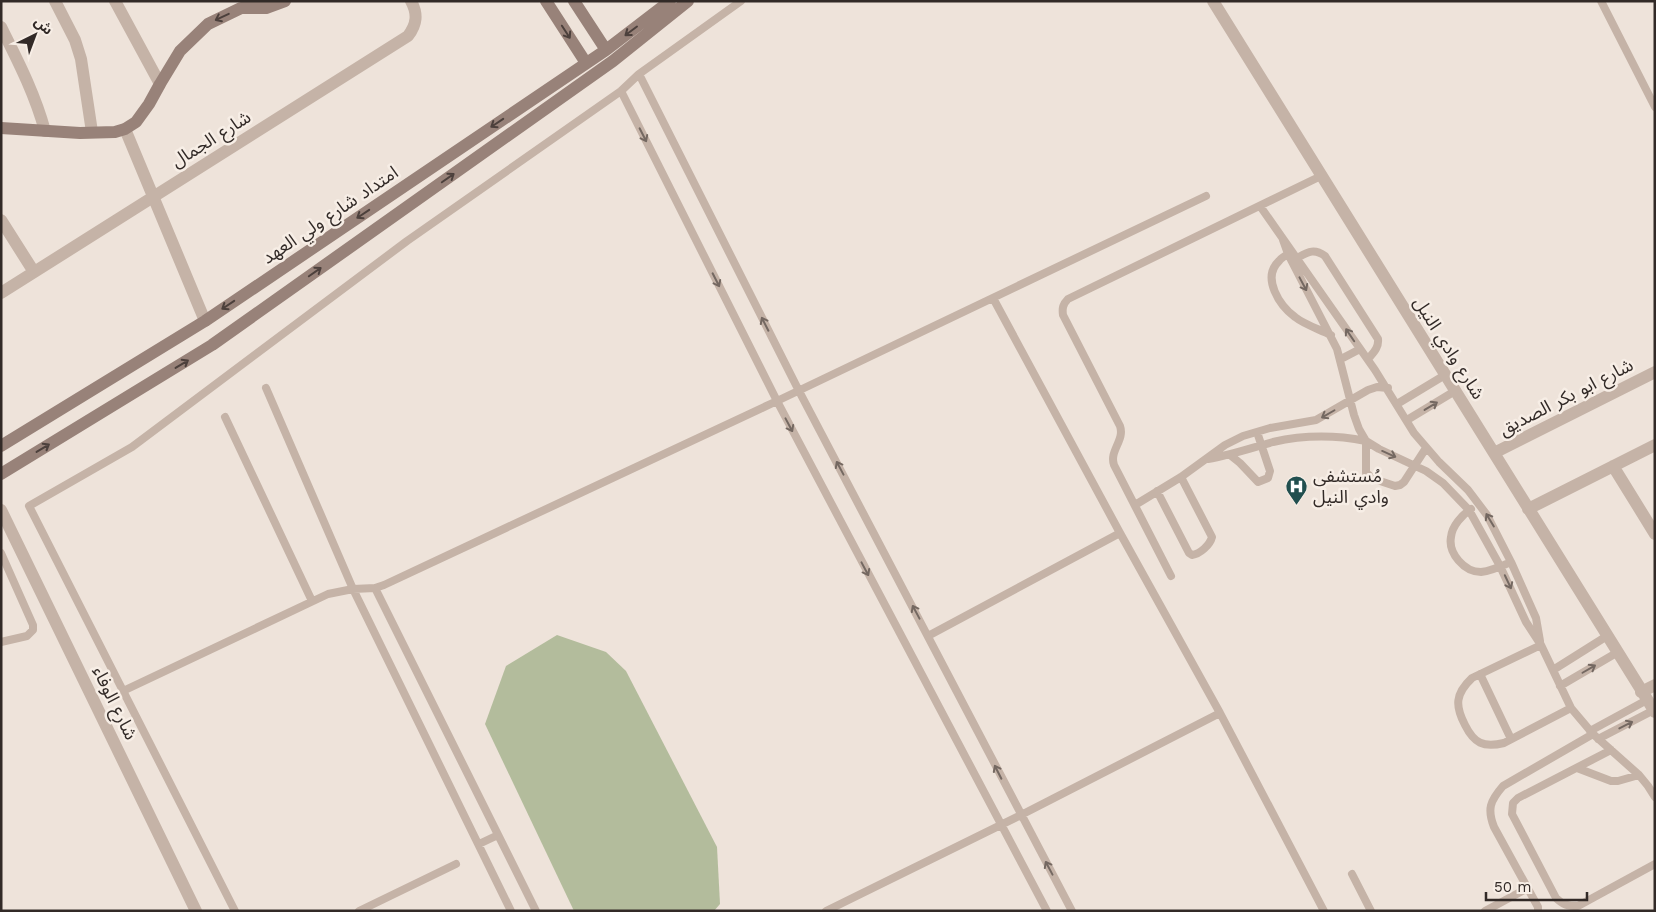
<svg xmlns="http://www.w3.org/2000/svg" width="1656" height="912" font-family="'Work Sans','Noto Sans Arabic',sans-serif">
<rect width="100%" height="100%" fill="#eee3da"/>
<path fill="#b3bc9c" d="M557 635 606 652 626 671 717 847 720 904 714 911H574L485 724 506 666Z"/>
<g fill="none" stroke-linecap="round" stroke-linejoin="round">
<path stroke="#c5b3a7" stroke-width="8" d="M1601 1 1655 107
M639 74 799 391 1072 911
M621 91 777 401 1047 911
M1260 206 1375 370 1414 433 1439 462 1468 490 1487 515 1511 562 1536 618 1540 641
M1283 240 1288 254 1337 349 1354 415 1359 429 1366 441 1379 449 1426 471 1443 483 1469 510 1500 566 1526 622 1541 645 1571 708 1593 734 1639 775 1648 786 1655 797
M1288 254C1285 256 1281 258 1279 261 1261 278 1280 306 1295 317 1305 325 1319 329 1331 335
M1297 258C1308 252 1314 248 1325 256L1378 339C1379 348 1373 353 1368 359
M993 298 1120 533 1220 713 1324 911
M1341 359 1360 349
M266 388 353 589 511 911
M1397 404 1445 375
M225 417 312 601
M1407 420 1455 391
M1230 455 1240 463 1258 482 1268 478 1270 471 1257 432
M1208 459C1231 455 1251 448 1273 442 1304 435 1335 435 1366 441V473L1374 479 1395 486 1400 485 1404 482 1426 448
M1157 491 1189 553 1192 555C1200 554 1210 545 1212 537L1181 477
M1135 505 1181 477 1225 445 1243 436 1270 428 1316 420 1368 390 1377 387 1388 388
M1471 509C1462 515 1452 526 1451 537 1448 553 1464 572 1481 572 1491 571 1502 566 1511 562
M1 553 33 625V630L27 636 1 642
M1171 576 1114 465C1109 451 1125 440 1120 426L1063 315C1062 308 1063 304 1068 299L1321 176
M375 588 536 911
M928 636 1120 533
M1541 645 1472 678C1455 694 1455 706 1465 725 1474 743 1483 748 1504 743L1571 708
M1553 670 1607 636
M1480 674 1511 739
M1560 686 1618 652
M123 691 328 594 353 589 375 588 384 585 777 401 1206 196
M1590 731 1647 700
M1598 739 1654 710
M1611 750 1518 798 1513 803 1512 814 1556 898C1563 905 1568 906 1578 906L1655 864
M1577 768 1611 781H1618L1639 775
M479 844 498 835
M1352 874 1371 911
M235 911 29 506 132 447 407 241 621 91 639 74 741 1
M359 911 456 864
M826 911 1021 815 1220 713
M1485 911 1528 888
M1538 911V907L1494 827C1487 809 1490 801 1503 786L1593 734"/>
<path stroke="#c5b3a7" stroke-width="12" d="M55 1 75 40 81 59 92 132
M115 1 160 84
M1213 1 1655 712
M1 27C18 61 35 94 45 131
M125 129 205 321
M1 220 34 272
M1 293 408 36C417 24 418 14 411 1
M1494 453 1655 372
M1613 466 1655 534
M1528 509 1655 445
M1 510 196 911
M1641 692 1655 685"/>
<path stroke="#988279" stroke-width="12" d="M546 1 586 63
M574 1 606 50
M1 128 80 133 115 132 125 129 136 122 149 104 160 84 180 51 208 24 241 8H266L285 1
M1 446 205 321 606 50 670 1
M1 474 212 345 613 61 688 1"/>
</g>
<defs><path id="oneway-shaft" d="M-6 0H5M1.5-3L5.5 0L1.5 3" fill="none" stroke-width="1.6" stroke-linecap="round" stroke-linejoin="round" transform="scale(1.25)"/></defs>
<g stroke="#4c403c">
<use href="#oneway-shaft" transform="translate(222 17) rotate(155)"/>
<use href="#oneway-shaft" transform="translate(631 31) rotate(143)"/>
<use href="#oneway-shaft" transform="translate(566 32) rotate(57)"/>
<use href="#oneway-shaft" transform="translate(497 123) rotate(146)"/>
<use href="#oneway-shaft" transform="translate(448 178) rotate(-35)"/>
<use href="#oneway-shaft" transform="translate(363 214) rotate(146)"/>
<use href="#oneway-shaft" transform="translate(315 272) rotate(-35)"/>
<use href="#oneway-shaft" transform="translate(228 305) rotate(146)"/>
<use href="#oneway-shaft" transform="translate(182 364) rotate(-31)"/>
<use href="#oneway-shaft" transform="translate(43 448) rotate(-31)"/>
</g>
<g stroke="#746861">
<use href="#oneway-shaft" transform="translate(643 135) rotate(63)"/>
<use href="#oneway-shaft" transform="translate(716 280) rotate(63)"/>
<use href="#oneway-shaft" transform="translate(1303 284) rotate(62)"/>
<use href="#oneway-shaft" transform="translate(765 324) rotate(-117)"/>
<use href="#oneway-shaft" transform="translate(1350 335) rotate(-124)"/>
<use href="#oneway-shaft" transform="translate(1431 406) rotate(-31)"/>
<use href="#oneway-shaft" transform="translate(1328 414) rotate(150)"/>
<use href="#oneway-shaft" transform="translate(789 425) rotate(62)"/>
<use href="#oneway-shaft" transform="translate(1389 454) rotate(24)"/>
<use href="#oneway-shaft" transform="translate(840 468) rotate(-118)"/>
<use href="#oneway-shaft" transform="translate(1490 520) rotate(-121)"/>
<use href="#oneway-shaft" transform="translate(865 569) rotate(62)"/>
<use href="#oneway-shaft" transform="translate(1508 582) rotate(65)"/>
<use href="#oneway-shaft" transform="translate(916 612) rotate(-118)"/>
<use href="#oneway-shaft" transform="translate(1589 669) rotate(-30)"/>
<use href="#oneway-shaft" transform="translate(1626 725) rotate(-27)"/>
<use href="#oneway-shaft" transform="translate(998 772) rotate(-117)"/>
<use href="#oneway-shaft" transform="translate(1049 868) rotate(-118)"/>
</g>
<defs>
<symbol id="hospital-pin" viewBox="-11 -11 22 30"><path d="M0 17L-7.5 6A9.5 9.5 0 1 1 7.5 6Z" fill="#214f4f" stroke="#f7eee6"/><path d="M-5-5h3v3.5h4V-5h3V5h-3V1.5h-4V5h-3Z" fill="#fff"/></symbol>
</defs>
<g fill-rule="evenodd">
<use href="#hospital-pin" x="1284" y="474" width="25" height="34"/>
</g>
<g text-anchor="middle" stroke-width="5" stroke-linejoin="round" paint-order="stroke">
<g font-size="18" fill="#322a27" stroke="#f7eee6">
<text transform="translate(211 139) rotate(-32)" y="6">شارع الجمال</text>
<text transform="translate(330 215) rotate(-34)" y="6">امتداد شارع ولي العهد</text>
<text transform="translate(1449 348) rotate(58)" y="6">شارع وادي النيل</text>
<text transform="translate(1566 397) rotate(-27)" y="6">شارع ابو بكر الصديق</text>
<text transform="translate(115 703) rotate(64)" y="6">شارع الوفاء</text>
</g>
<g font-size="18" fill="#322a27" stroke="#f7eee6" text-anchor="start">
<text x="1313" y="482">مُستشفى<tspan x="1313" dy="21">وادي النيل</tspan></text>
</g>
</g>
<rect width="1656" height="912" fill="none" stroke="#322a27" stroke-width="5"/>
<g transform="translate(35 35) rotate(42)" stroke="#f7eee6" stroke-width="4" paint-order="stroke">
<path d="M0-4L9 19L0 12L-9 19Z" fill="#322a27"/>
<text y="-8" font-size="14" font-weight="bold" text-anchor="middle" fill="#322a27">ش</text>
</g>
<path d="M1486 892v8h101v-8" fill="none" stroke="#322a27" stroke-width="2.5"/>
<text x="1494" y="892" font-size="15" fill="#322a27" stroke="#f7eee6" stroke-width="4" paint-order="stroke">50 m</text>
</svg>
